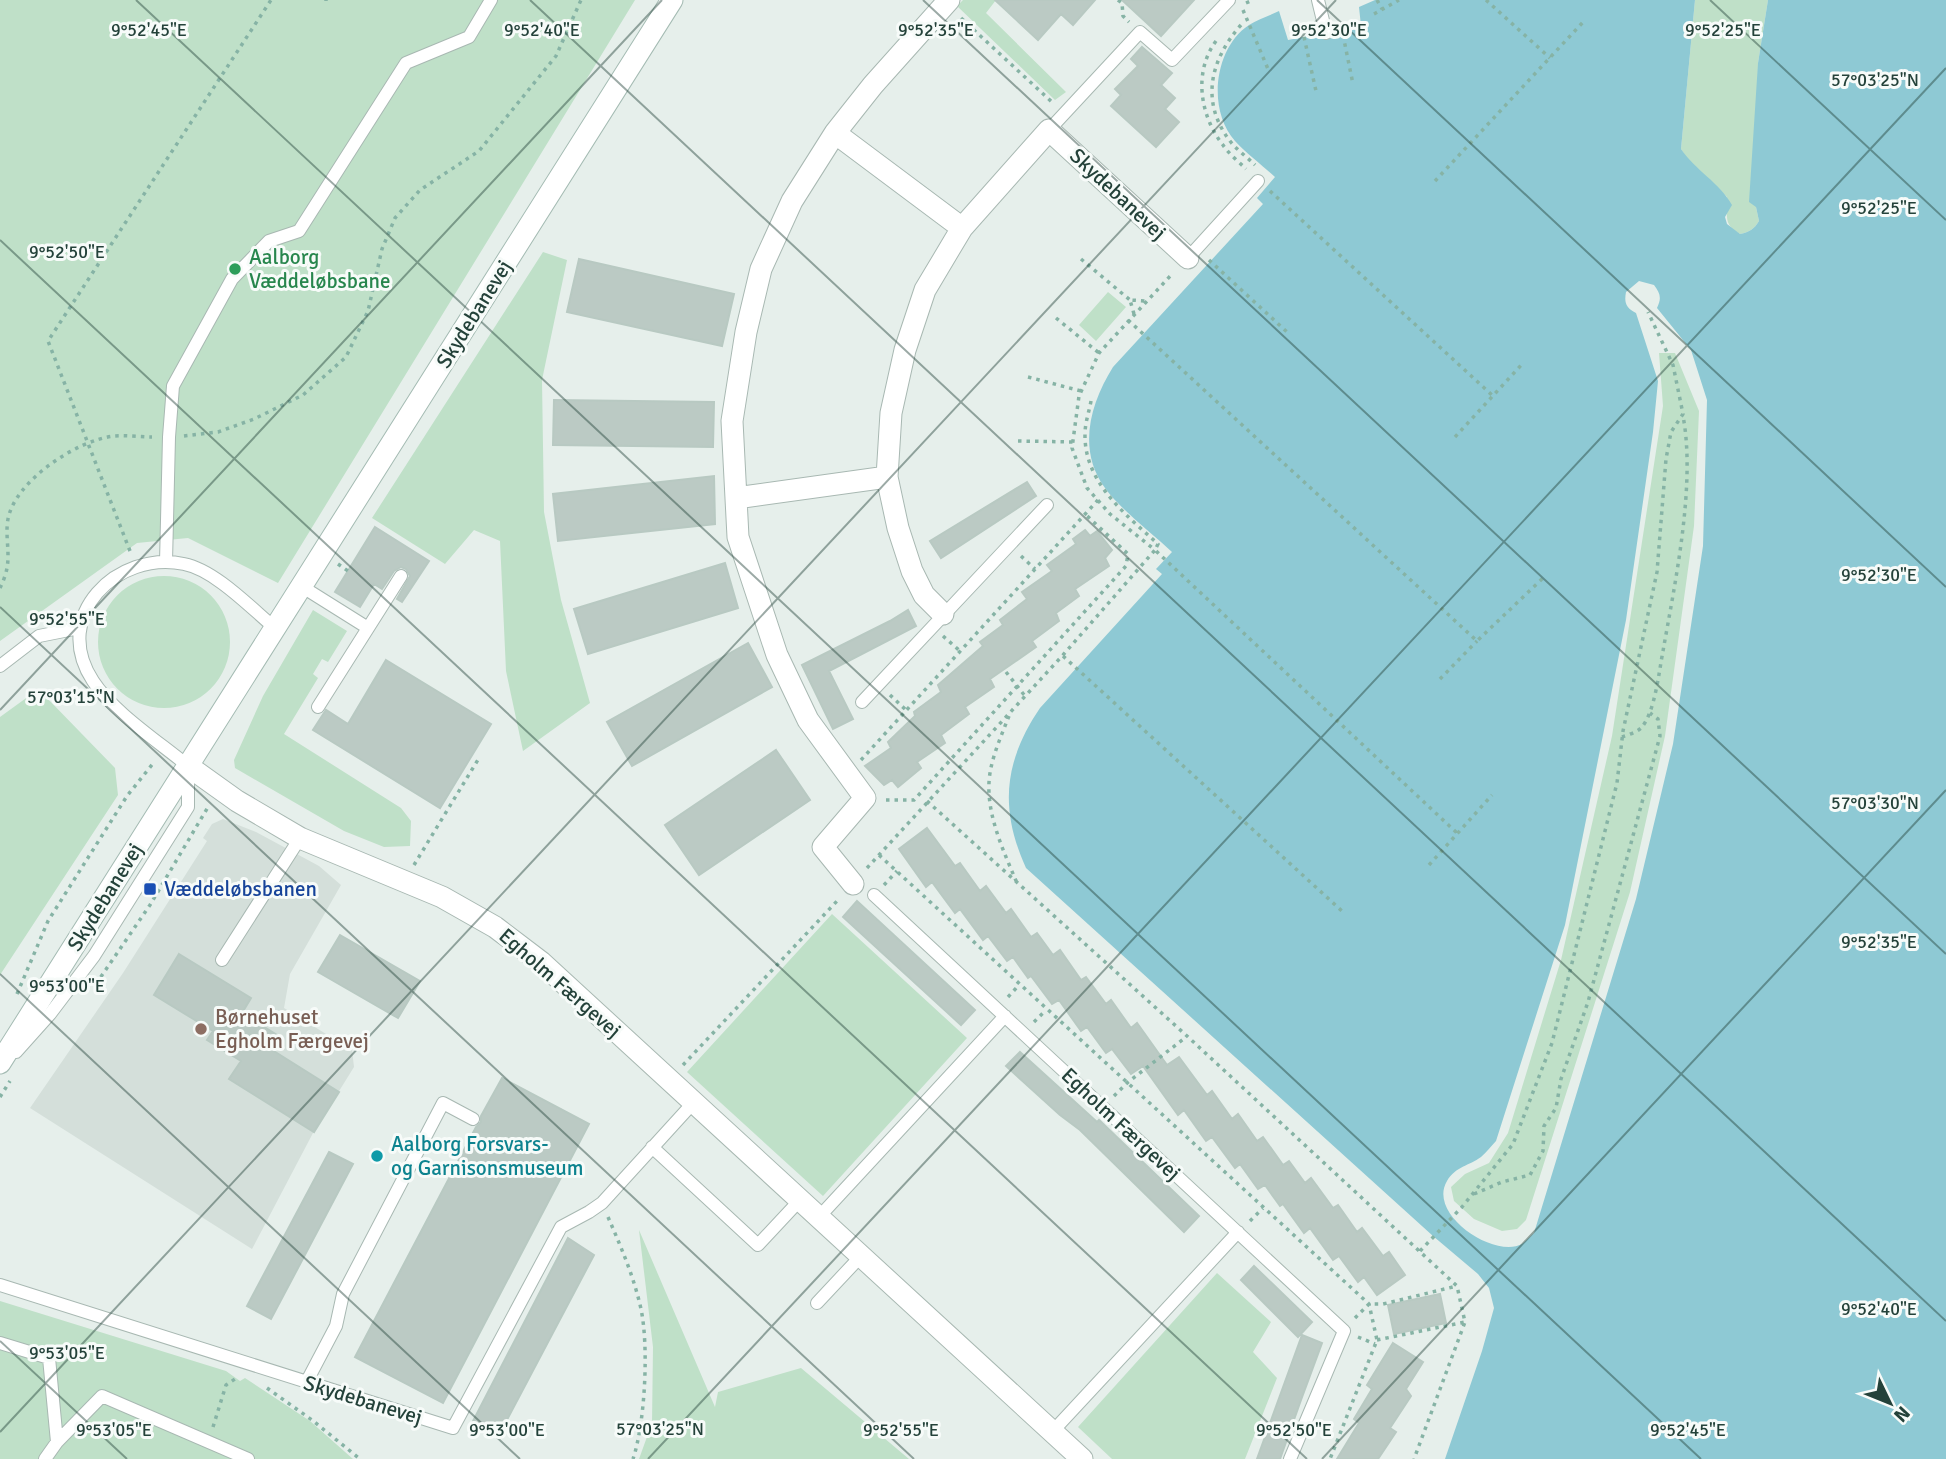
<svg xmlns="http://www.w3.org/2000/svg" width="1946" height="1459" font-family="Signika,sans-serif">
<rect width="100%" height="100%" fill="#e6efeb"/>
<path fill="#d4dfda" d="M223 819 256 832 319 866 341 885 290 974 284 1008 352 1050 354 1067 313 1133 252 1249 30 1108 123 973 207 841 203 838 212 824Z"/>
<path fill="#bfe0c8" d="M0 0H635L278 583 188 538 137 543 0 641Z
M963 0H996L986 13 1066 92 1055 100 957 6Z
M1695 0H1768L1758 63 1756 207 1759 221C1754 229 1750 232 1740 234 1722 225 1728 214 1727 197L1688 160 1681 149Z
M543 252 567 260 542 380 544 512 561 600 590 703 523 751 506 671 500 541 474 530 445 564 372 518Z
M1108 292 1126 307 1096 341 1079 325Z
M1659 353H1675L1699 411 1694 526 1665 736 1630 892 1526 1220 1517 1229 1502 1231 1474 1219 1454 1201 1451 1187 1465 1174 1489 1163 1508 1133 1561 960 1612 736 1663 406Z
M98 642a66 66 0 1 1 132 0a66 66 0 1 1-132 0Z
M313 610 347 631 328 662 322 659 313 674 318 678 284 734 401 808 411 821 410 846 384 847 344 831 235 768 234 760 263 696Z
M29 696 47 698 115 768 118 795 0 975V717Z
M832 914 967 1038 823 1196 687 1072Z
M639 1230 715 1407 718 1392 801 1368 909 1459H639L652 1423 653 1347Z
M1217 1273 1271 1322 1253 1352 1277 1378 1245 1459H1112L1078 1427Z
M0 1301 226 1371 240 1381 245 1378 310 1421 353 1459H0Z"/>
<path fill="#8ec9d4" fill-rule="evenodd" d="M1375 0H1695L1681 149C1695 170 1720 183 1732 205L1725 217 1727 224 1740 234C1750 232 1754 229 1759 221L1756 207 1749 202 1758 63 1768 0H1946V1459H1445L1482 1351 1494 1308 1489 1288 1478 1274 1433 1236 1026 868C999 809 1004 761 1040 708L1162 574 1156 569 1172 552C1153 534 1119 508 1105 488 1077 450 1090 404 1113 367L1263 204 1257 198 1275 177C1262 165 1247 154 1235 141 1207 110 1214 48 1249 25 1258 19 1269 16 1279 11L1288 40 1361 26 1359 7ZM1639 281 1654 285C1660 293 1662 298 1657 308L1691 350 1707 400 1703 546 1673 744 1636 899 1534 1233C1531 1236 1526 1241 1522 1244 1494 1259 1427 1214 1447 1181 1456 1166 1469 1166 1481 1157 1487 1152 1491 1146 1496 1141L1565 925 1626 620 1653 432 1658 381 1636 313C1626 308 1624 303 1626 292Z"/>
<path fill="#bbcac4" stroke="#b8c9c2" stroke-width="2" d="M995 0H1095L1073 25 1061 14 1038 40Z
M1122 0H1194L1161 36Z
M1142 47 1172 73 1161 85 1175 98 1165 109 1179 122 1156 147 1111 106 1121 95 1115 89 1138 66 1131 59Z
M579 259 734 294 722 346 567 312Z
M554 400 714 402 713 447 553 445Z
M714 476 715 524 558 541 553 494Z
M1027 482 1036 496 941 558 930 541Z
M375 527 429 561 402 602 397 599 410 576 406 569 401 567 394 571 382 589 374 584 360 607 335 592Z
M1085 530 1090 536 1097 531 1112 550 1105 558 1109 566 1075 589 1079 596 1056 613 1059 621 1032 641 1036 647 990 679 994 687 965 707 969 714 941 735 945 743 917 762 921 768 898 787 892 780 884 785 865 766 891 748 888 742 915 716 914 712 941 692 938 685 983 646 980 642 1003 625 1000 620 1027 599 1022 592 1052 571 1047 565 1076 544 1073 539Z
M725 563 738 608 588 654 574 609Z
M908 610 916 626 829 671 853 719 833 729 802 665 890 621Z
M748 643 772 687 632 766 607 722Z
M386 660 491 724 440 808 313 730 326 710 348 724Z
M776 750 810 800 699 875 665 825Z
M927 828 955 866 960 863 980 891 986 886 1006 913 1011 909 1031 937 1037 933 1053 955 1060 950 1081 980 1086 977 1106 1004 1111 1000 1131 1028 1137 1023 1167 1065 1179 1057 1207 1095 1212 1091 1232 1119 1238 1114 1257 1141 1263 1137 1283 1165 1289 1161 1305 1183 1311 1178 1333 1208 1338 1205 1357 1232 1362 1228 1383 1256 1389 1252 1405 1275 1377 1295 1364 1277 1358 1282 1339 1256 1333 1260 1310 1228 1304 1233 1283 1204 1280 1206 1265 1185 1258 1189 1240 1164 1235 1168 1212 1137 1206 1141 1184 1110 1178 1115 1143 1066 1131 1074 1112 1049 1106 1053 1087 1027 1081 1031 1059 1000 1052 1004 1031 976 1028 978 1013 957 1007 961 988 936 983 940 960 909 955 913 932 882 926 887 899 849Z
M857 901 975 1010 961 1025 843 917Z
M340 935 420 981 398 1018 318 972Z
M179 954 251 998 242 1013 277 1035 269 1048 339 1092 314 1132 229 1079 241 1061 207 1040 213 1031 154 995Z
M1020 1052 1097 1122 1099 1120 1199 1216 1184 1232 1080 1130 1060 1115 1006 1066Z
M502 1078 589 1124 443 1403 355 1357 476 1127 481 1122V1116Z
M329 1152 353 1164 271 1319 247 1306Z
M568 1238 594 1255 499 1435 473 1421Z
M1254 1266 1312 1322 1298 1337 1241 1280Z
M1440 1294 1446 1323 1394 1334 1388 1305Z
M1302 1335 1322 1343 1301 1400 1280 1459H1257Z
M1393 1343 1423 1362 1406 1389 1411 1396 1390 1428 1396 1432 1378 1459H1337L1359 1423 1354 1419 1372 1389 1367 1385Z"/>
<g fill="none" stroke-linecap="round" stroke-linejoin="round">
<defs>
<path id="lane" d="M1318 0 1326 33
M1049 130 1140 32 1172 60 1229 0
M1188 258 1258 181
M166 562 169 437 173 386 232 279 269 241 299 231 406 63 469 37 491 0
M301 586 368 628
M0 666 39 636 79 628
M862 702 1047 505
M318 707 401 576
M874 895 1344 1331 1290 1459
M222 960 300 838
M16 1052 50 1014 94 956 188 807V766C159 742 113 712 93 681 50 616 117 550 184 564 215 570 251 608 275 628
M652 1147 758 1245 800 1200
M819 1217 1005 1016
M0 1285 453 1428 561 1227 589 1212 602 1203 694 1102
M817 1303 861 1256
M0 1343 49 1358 57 1442
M306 1383 336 1326 343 1294 443 1103 473 1119
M1053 1431 1238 1232
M45 1459 57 1442 102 1396 248 1459"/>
<path id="street" d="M835 133 962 228
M736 498 887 477
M943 614 924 595 912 571 898 528 887 477 891 413 905 350 925 290 962 228 1049 130 1188 258
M188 766 237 801 300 838 442 897 495 927 541 962 1082 1459
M853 884 823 847 865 798 808 720 777 655 738 537 732 421 746 332 761 269 792 201 835 133 873 85 949 0"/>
<path id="secondary" d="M0 1063 672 0"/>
</defs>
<use href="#lane" stroke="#a8b8b2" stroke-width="14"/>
<use href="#street" stroke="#a8b8b2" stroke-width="23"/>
<use href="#secondary" stroke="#a4bbb3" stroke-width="23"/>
<path stroke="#86b3a5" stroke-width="3.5" stroke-dasharray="3.5 5" stroke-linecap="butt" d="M1118 0 1122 3 1123 16 1129 22
M1377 0 1382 9
M1486 0 1550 58
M326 1V0
M1246 3 1253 0
M1243 10 1268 69
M1374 14 1399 0
M961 18 1053 103
M1241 25C1210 60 1200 102 1230 141 1237 150 1247 157 1255 165
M1343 35 1353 84
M1304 37 1316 91
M1216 41C1193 72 1200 116 1223 145 1229 154 1239 162 1246 169
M1435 181 1585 20
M1270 191 1493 396
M1081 259 1130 300
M1209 260 1287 332
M1134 314 1130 300 1146 301
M1056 318 1099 353
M1128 320 1477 641 1543 578
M1028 377 1081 391
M1091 401C1089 412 1085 423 1085 434 1084 482 1125 514 1158 544L1155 550 1457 833
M184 436 218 432 254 419 303 395 346 357 368 311 382 249 395 218 420 190 479 151 556 56 581 0
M1455 437 1524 362
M1018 441 1073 442
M130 551 48 341 271 0
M1021 556 1035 569
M338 564 348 571
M0 588C3 582 6 574 7 568 10 552 5 535 8 519 15 481 77 440 114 436 127 435 140 437 152 437
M943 636 960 651
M1063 656 1343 912
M1006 672 1025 696
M1440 679 1477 641
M890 695 906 710
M1009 716C1002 734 993 754 990 773 984 810 1003 850 1017 883
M1622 737C1628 735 1637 732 1641 728 1655 713 1659 671 1663 651 1675 583 1696 484 1683 416
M861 760 1098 500
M886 800H914L1126 566 1128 554 1085 514
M927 801 1187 1036 1457 1286 1465 1322 1414 1459
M879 855 1369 1304 1377 1340 1330 1459
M414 865 479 758
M1429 865 1492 795
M867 868 1063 655 1155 550 1110 514 1087 488 1072 448 1079 396 1099 353 1173 273
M884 885 897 871
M96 984 150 905 208 807
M17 994 48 921 127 796 155 761
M1008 997 1019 985
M1034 1022 1046 1010
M683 1065 838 900
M1114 1096 1127 1083 1186 1037
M0 1097 10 1081
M1474 1194 1502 1182 1530 1175 1543 1151 1544 1126 1556 1108 1561 1079 1588 1002 1660 736 1658 719 1650 713
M608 1217C621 1247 634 1277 641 1309 649 1347 645 1423 633 1459
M1250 1221 1263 1208
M1420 1251 1462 1207 1513 1144 1552 1043 1617 783 1623 731 1657 572 1666 459 1671 432 1683 414 1673 365 1648 312
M1355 1318 1369 1304H1383L1457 1286
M1358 1337 1375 1344
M1377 1340 1465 1322
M267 1388 312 1420 360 1459
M213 1427 226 1385 238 1377"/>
<use href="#lane" stroke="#fff" stroke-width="12"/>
<use href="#street" stroke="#fff" stroke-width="21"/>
<use href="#secondary" stroke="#fff" stroke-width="21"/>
</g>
<path fill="none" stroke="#24423a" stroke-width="2" stroke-opacity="0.45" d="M136 0 1701 1459M530 0 1946 1321M923 0 1946 954M1317 0 1946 587M1710 0 1946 220M0 240 1307 1459M0 607 914 1459M0 710 662 0M0 974 520 1459M0 1341 127 1459M0 1432 1336 0M648 1459 1946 68M1322 1459 1946 790"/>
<circle fill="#2e9e5b" stroke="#f7fbf9" stroke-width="2.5" cx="235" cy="269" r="7"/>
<rect fill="#1a4fb4" stroke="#f7fbf9" stroke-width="2.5" x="143" y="882" width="14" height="14" rx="3.5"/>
<circle fill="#8d6e63" stroke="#f7fbf9" stroke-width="2.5" cx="201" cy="1029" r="7"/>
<circle fill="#0f9aa8" stroke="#f7fbf9" stroke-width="2.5" cx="377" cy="1156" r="7"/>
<g text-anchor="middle" stroke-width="6" stroke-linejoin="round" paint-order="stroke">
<g font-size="21" fill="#24423a" stroke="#f7fbf9">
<text transform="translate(1118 194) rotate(43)" y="7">Skydebanevej</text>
<text transform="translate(474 314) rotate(-58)" y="7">Skydebanevej</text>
<text transform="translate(105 897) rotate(-58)" y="7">Skydebanevej</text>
<text transform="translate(560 983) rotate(41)" y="7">Egholm Færgevej</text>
<text transform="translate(1121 1124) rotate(43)" y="7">Egholm Færgevej</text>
<text transform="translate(363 1400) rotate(17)" y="7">Skydebanevej</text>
</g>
<g font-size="21" fill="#27864d" stroke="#f7fbf9" text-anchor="start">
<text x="249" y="264">Aalborg<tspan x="249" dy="24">Væddeløbsbane</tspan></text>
</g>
<g font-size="21" fill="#164399" stroke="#f7fbf9" text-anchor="start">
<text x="164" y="896">Væddeløbsbanen</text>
</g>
<g font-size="21" fill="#785e54" stroke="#f7fbf9" text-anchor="start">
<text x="215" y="1024">Børnehuset<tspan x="215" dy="24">Egholm Færgevej</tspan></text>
</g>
<g font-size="21" fill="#0d838f" stroke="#f7fbf9" text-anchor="start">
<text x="391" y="1151">Aalborg Forsvars-<tspan x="391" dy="24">og Garnisonsmuseum</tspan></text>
</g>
</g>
<g font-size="18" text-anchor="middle" fill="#24423a" stroke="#f7fbf9" stroke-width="6" stroke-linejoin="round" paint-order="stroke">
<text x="149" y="36">9°52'45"E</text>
<text x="936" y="36">9°52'35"E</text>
<text x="1329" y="36">9°52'30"E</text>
<text x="542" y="36">9°52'40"E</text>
<text x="1723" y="36">9°52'25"E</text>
<text x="1875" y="86">57°03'25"N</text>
<text x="1879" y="214">9°52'25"E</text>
<text x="67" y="258">9°52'50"E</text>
<text x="1879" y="581">9°52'30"E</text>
<text x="67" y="625">9°52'55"E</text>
<text x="71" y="703">57°03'15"N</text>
<text x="1875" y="809">57°03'30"N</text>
<text x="1879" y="948">9°52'35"E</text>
<text x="67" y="992">9°53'00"E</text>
<text x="1879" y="1315">9°52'40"E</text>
<text x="67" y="1359">9°53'05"E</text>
<text x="660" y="1435">57°03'25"N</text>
<text x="114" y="1436">9°53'05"E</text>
<text x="507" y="1436">9°53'00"E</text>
<text x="901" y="1436">9°52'55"E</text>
<text x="1294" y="1436">9°52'50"E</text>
<text x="1688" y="1436">9°52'45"E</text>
</g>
<g transform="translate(1890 1403) rotate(133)" stroke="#f7fbf9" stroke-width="5" paint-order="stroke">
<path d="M0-5L12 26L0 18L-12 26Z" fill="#24423a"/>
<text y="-10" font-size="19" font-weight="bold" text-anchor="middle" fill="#24423a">N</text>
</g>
</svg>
